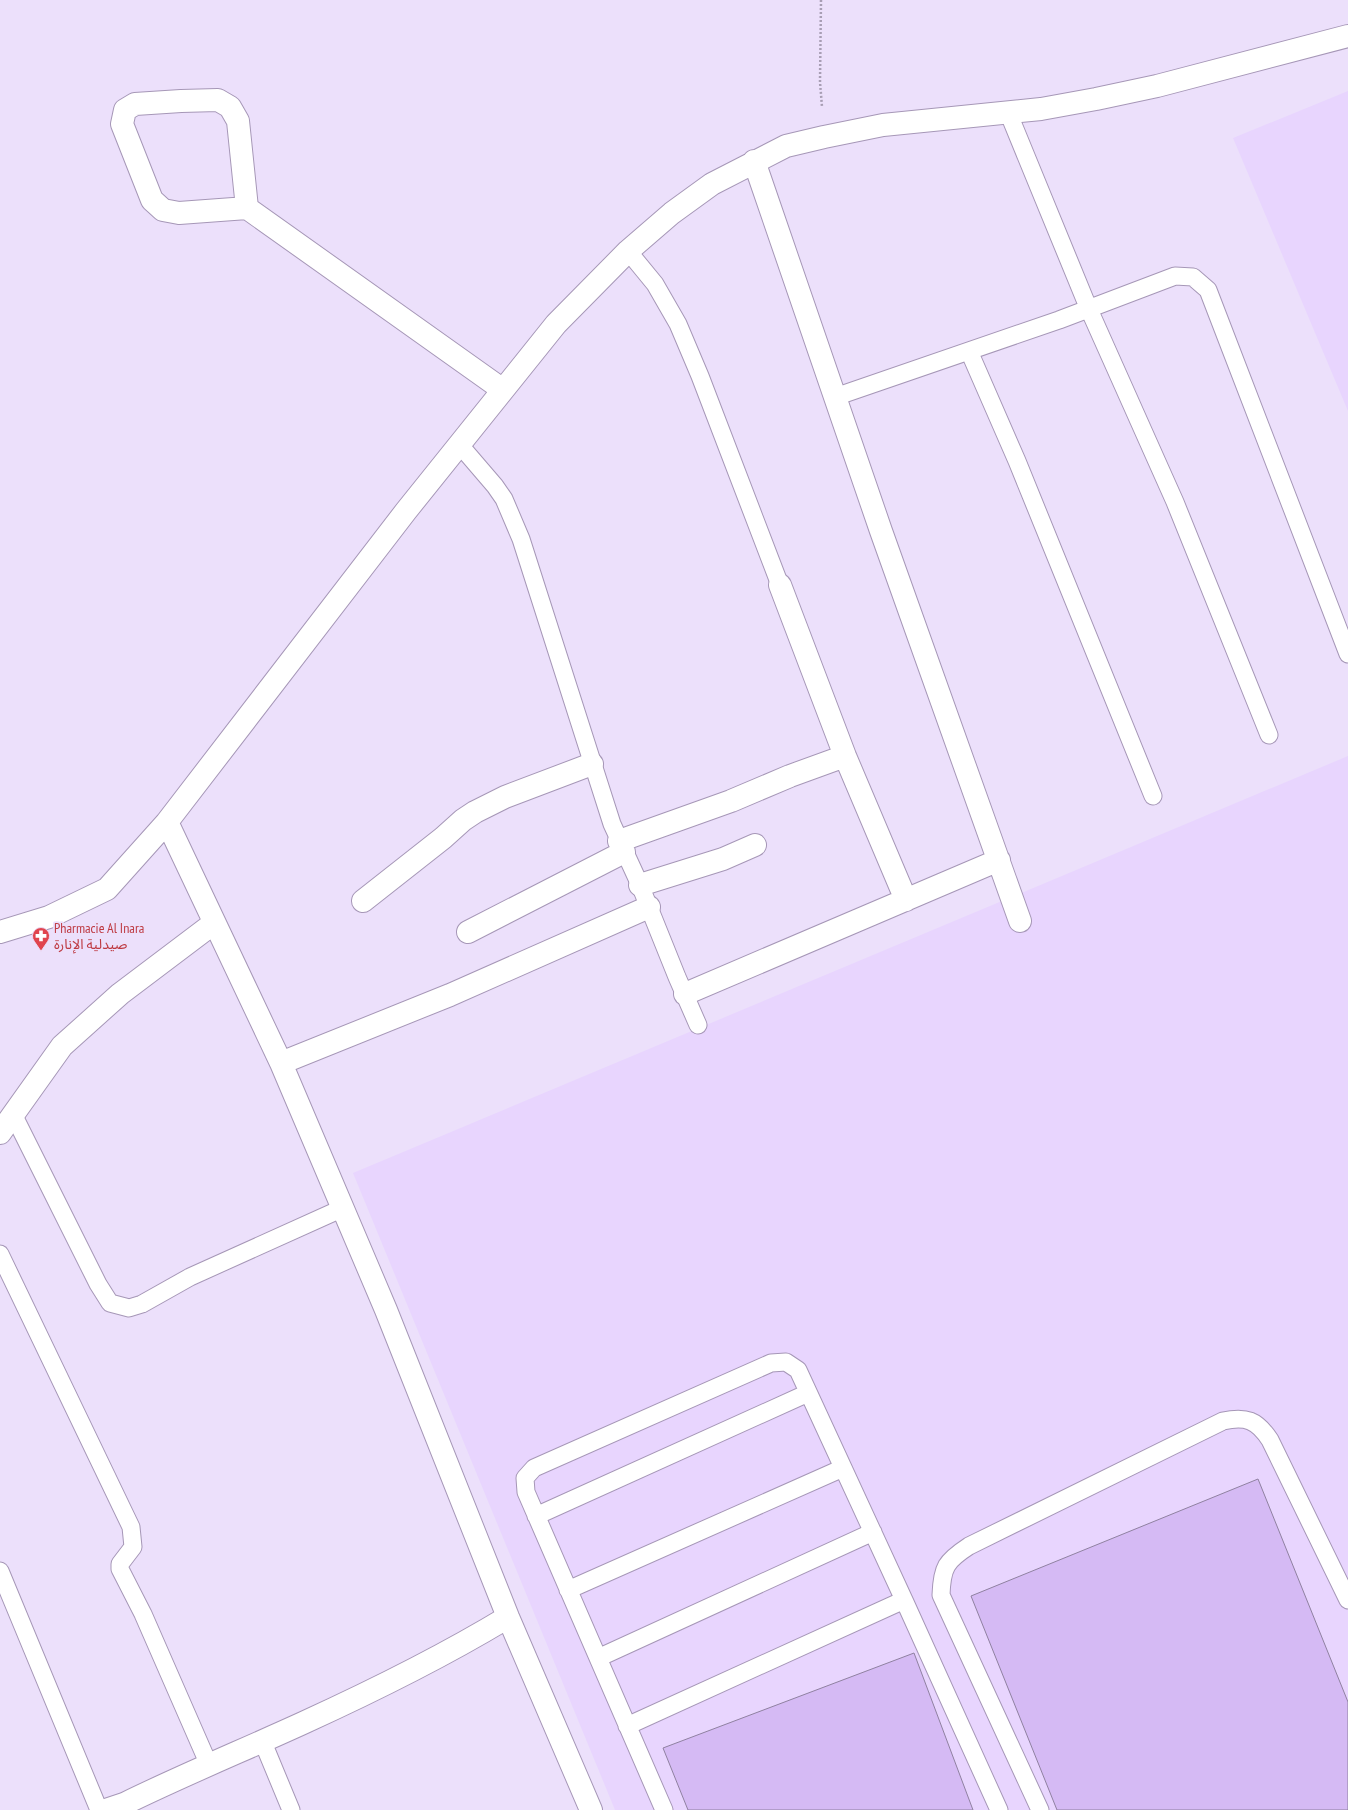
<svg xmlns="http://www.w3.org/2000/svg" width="1348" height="1810" font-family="'PT Sans Narrow','Noto Sans Arabic',sans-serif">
<rect width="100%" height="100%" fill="#ece0fb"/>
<path fill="#e8d5fe" d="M1348 91V411L1233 138Z
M1348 756V1810H615L353 1173Z"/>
<path fill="#d5baf4" stroke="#8f81a0" d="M1258 1479 1348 1702V1810H1057L971 1596Z
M914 1653 973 1810H688L663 1748Z"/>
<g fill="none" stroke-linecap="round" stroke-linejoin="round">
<defs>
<path id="lane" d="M1008 112 1088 307 1175 502 1269 735
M628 251 655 284 678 324 700 376 780 585
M969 351 1017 461 1153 796
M835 397 1059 320 1175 276 1193 277 1208 290 1348 654
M459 444 495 486 504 499 521 539 612 824 640 885 677 977 698 1025
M13 1114 98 1284 110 1303 129 1308 142 1304 190 1277 343 1208
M0 1254 131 1527 133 1547 120 1564V1569L143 1614 209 1765
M536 1516 808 1393
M0 1571 99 1810
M568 1590 843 1468
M904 1600 999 1810
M598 1658 873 1532
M627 1726 904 1600 798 1370 786 1362 771 1363 534 1468 525 1478 526 1492 664 1810
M262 1740 291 1810
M1040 1810 941 1595C942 1567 946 1561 969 1546L1223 1421C1246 1416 1257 1420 1270 1440L1348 1600"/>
<path id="street" d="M754 161 881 531 1020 921
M247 208 238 121 230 107 218 100 181 101 135 104 125 110 122 124 152 200 163 210 179 213 247 208 503 390
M780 585 845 756 906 900
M167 822 281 1063 386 1310 508 1617 591 1810
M619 841 731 801 790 776 845 756
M640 885 723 859 755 845
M363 901 443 838 463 820 475 812 505 797 592 764
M0 932 49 917 107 889 167 822 406 511 556 324 628 251 672 213 712 184 786 146 824 137 883 125 1041 109 1096 99 1157 86 1348 36
M468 932 624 852
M685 994 999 860
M281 1063 450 995 649 907
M0 1133 62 1046 120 994 214 923
M106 1810 124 1804C183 1775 244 1750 303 1723 373 1691 442 1657 508 1617"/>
</defs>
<use href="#lane" stroke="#a697b7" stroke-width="19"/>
<use href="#street" stroke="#a697b7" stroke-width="24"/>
<path stroke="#a89eb4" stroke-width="2.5" stroke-dasharray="2 2" stroke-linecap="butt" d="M821 0 820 82 822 107"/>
<use href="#lane" stroke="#fff" stroke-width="17"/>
<use href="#street" stroke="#fff" stroke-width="22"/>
</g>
<defs>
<symbol id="pharmacy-pin" viewBox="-11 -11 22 30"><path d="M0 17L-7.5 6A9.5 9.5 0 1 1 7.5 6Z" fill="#e0444e" stroke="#ece0fb"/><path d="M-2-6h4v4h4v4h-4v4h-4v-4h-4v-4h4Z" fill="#fff"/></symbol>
</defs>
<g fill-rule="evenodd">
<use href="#pharmacy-pin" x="31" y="926" width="20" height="27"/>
</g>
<g text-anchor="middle" stroke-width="3.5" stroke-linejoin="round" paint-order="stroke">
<g font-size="14" fill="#be3a42" stroke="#ece0fb" text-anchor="start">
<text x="54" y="933">Pharmacie Al Inara<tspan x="54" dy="16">صيدلية الإنارة</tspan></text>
</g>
</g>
</svg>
